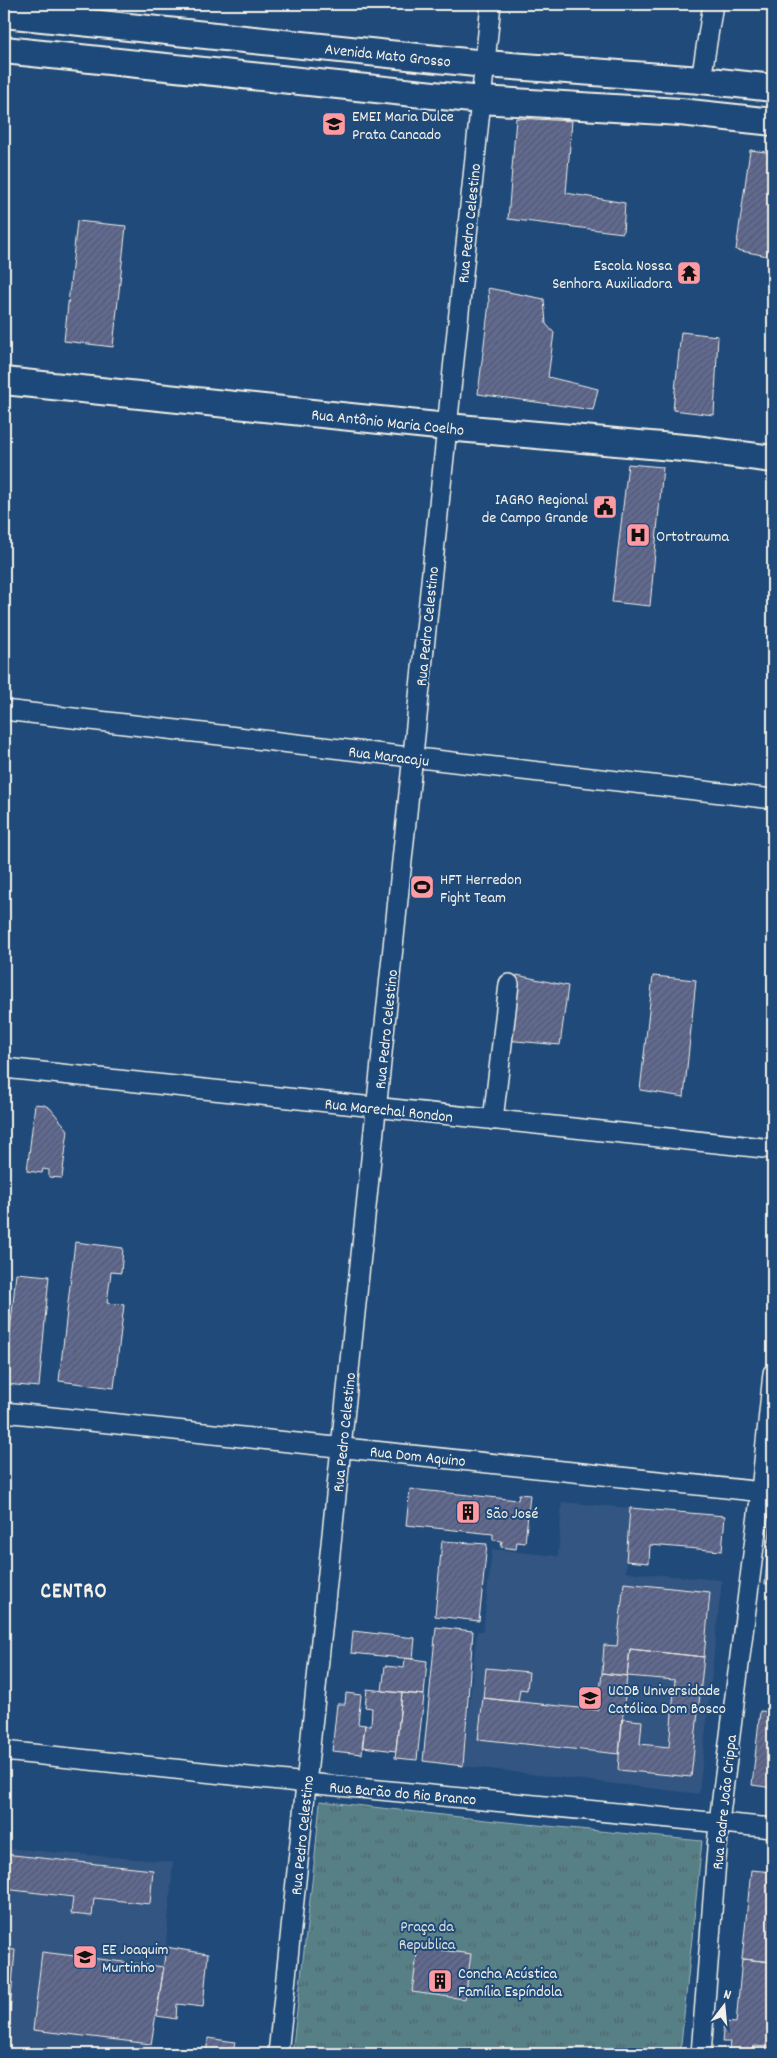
<svg xmlns="http://www.w3.org/2000/svg" width="777" height="2058" font-family="Dekko,sans-serif">
<defs>
<pattern id="grass-tufts" width="24" height="20" patternUnits="userSpaceOnUse" patternTransform="scale(1.25)"><rect width="24" height="20" fill="#567f86"/><path d="M3 7l-1-3M5 7V3M7 7l1-3M15 17l-1-3M17 17v-4M19 17l1-3" fill="none" stroke="#506669"/></pattern>
<pattern id="building-hatch" width="6" height="6" patternUnits="userSpaceOnUse" patternTransform="scale(1.25)"><rect width="6" height="6" fill="#616b92"/><path d="M-1 1l2-2M0 6l6-6M5 7l2-2" fill="none" stroke="#545868"/></pattern>
</defs>
<rect width="100%" height="100%" fill="#1f4a7a"/>
<filter id="ink" filterUnits="userSpaceOnUse"><feTurbulence type="fractalNoise" baseFrequency=".02" numOctaves="2"/><feDisplacementMap in="SourceGraphic" scale="10" xChannelSelector="R" yChannelSelector="G"/><feConvolveMatrix kernelMatrix="1 2 1 2 8 2 1 2 1" color-interpolation-filters="sRGB"/></filter>
<g filter="url(#ink)">
<path fill="#335481" d="M562 1502 630 1508 626 1572 722 1580 699 1794 463 1766 477 1631H483L492 1549 558 1556Z
M4 1848 173 1862 166 1947 151 2054H4Z"/>
<path fill="url(#grass-tufts)" stroke="#a5b8b7" d="M320 1801 486 1820 702 1841 680 2054H292L315 1856Z"/>
<path fill="url(#building-hatch)" stroke="#f4f1e8" d="M516 118 572 121 566 193 625 203 623 233 508 219Z
M750 150 773 153V257L736 250Z
M77 221 126 226 113 347 64 341Z
M488 288 544 299 546 324 554 333 548 377 598 389 593 410 478 394 489 303Z
M681 332 718 336 714 415 673 410Z
M628 464 663 467 650 606 612 602Z
M517 975 568 986 560 1045 505 1040Z
M653 976 696 980 684 1097 640 1090Z
M35 1104 44 1105 50 1108 68 1130 62 1178 49 1177V1170L43 1169 42 1173 27 1171Z
M75 1242 123 1248 121 1273 111 1272 107 1303 124 1305 114 1388 59 1381Z
M16 1273 49 1276 39 1387 5 1384Z
M410 1489 518 1500 519 1494 530 1495 525 1543 517 1542 516 1549 501 1547 502 1541 493 1540V1534L406 1525Z
M630 1508 725 1516 722 1551 650 1545 649 1563 626 1561Z
M773 1516V1542H769L771 1518Z
M442 1541 487 1544 479 1621 435 1616Z
M768 1546 773 1547V1584H765Z
M624 1583 710 1592 704 1657 630 1649 627 1676 602 1673 604 1645 617 1646Z
M436 1627 473 1631 463 1766 423 1761Z
M353 1631 415 1638 413 1659 351 1653Z
M630 1649 704 1657 691 1777 618 1770 622 1719 642 1721 640 1744 669 1747 675 1680 627 1676Z
M405 1658 427 1661 424 1695 382 1691 385 1666 404 1668Z
M486 1668 529 1672 527 1690 520 1689 518 1702 483 1698Z
M602 1673 627 1676 619 1754 478 1739 483 1698 598 1710Z
M367 1689 402 1693 396 1751 362 1747 365 1725H371L372 1708 365 1707Z
M346 1693 361 1695 358 1724 365 1725 362 1754 332 1751 337 1704H345Z
M402 1693 424 1695 417 1760 395 1758Z
M760 1711 773 1712V1788L752 1785Z
M4 1779H8L4 1818Z
M4 1854 153 1870 150 1904 94 1898 92 1916 71 1914 73 1897 4 1889Z
M751 1870 773 1872V1962L742 1959Z
M166 1947 208 1954 203 2007 177 2004 176 2019 157 2016Z
M418 1947 471 1954 465 1999 412 1992Z
M4 1949 15 1950 8 2036H4Z
M42 1952 164 1967 151 2044 33 2030Z
M742 1959 773 1962V2054H767L768 2047 753 2046 752 2054H728L730 2042H722L724 2022 736 2023Z
M208 2038 235 2042 233 2052 245 2054H206Z"/>
<g fill="none" stroke-linecap="round" stroke-linejoin="round">
<defs>
<path id="street" d="M701 80 713 4
M4 710 773 799
M4 1068 773 1149
M493 1120 509 984
M4 1412 773 1493
M4 1751 307 1783 773 1828
M278 2054 491 4
M701 2054 719 1822 761 1491 773 1373"/>
<path id="secondary" d="M4 14 485 64 701 80 773 88
M4 50 481 100 680 112 773 122
M4 381 447 427 695 449 773 459"/>
</defs>
<use href="#street" stroke="#f4f1e8" stroke-width="22"/>
<use href="#secondary" stroke="#f4f1e8" stroke-width="30"/>
<use href="#street" stroke="#1f4a7a" stroke-width="19"/>
<use href="#secondary" stroke="#1f4a7a" stroke-width="26"/>
</g>
</g>
<defs>
<symbol id="school-square" viewBox="-11 -11 22 22"><rect x="-9" y="-9" width="18" height="18" rx="4" fill="#ff9aa2" stroke="#1f4a7a"/><path d="M0-5L7-2L0 1L-7-2ZM-4 1L0 2.5L4 1V4Q0 6-4 4Z" fill="#111"/></symbol>
<symbol id="temple-square" viewBox="-11 -11 22 22"><rect x="-9" y="-9" width="18" height="18" rx="4" fill="#ff9aa2" stroke="#1f4a7a"/><path d="M0-6L5-2H3V0L6.5 2.5H4V6H1.5V3h-3V6H-4V2.5H-6.5L-3 0V-2H-5Z" fill="#111"/></symbol>
<symbol id="civic-square" viewBox="-11 -11 22 22"><rect x="-9" y="-9" width="18" height="18" rx="4" fill="#ff9aa2" stroke="#1f4a7a"/><path d="M-.6-6.5H3V-4.5H.6V-3L4-1V1h2V6H-6V1h2V-1L-.6-3ZM-1.2 2.5V6h2.4V2.5Z" fill="#111"/></symbol>
<symbol id="hospital-square" viewBox="-11 -11 22 22"><rect x="-9" y="-9" width="18" height="18" rx="4" fill="#ff9aa2" stroke="#1f4a7a"/><path d="M-5-5h3v3.5h4V-5h3V5h-3V1.5h-4V5h-3Z" fill="#111"/></symbol>
<symbol id="stadium-square" viewBox="-11 -11 22 22"><rect x="-9" y="-9" width="18" height="18" rx="4" fill="#ff9aa2" stroke="#1f4a7a"/><path d="M0-5a6.5 5 0 1 0 0 10a6.5 5 0 1 0 0-10ZM-3.5-1.8h7v3.6h-7Z" fill="#111"/></symbol>
<symbol id="building-square" viewBox="-11 -11 22 22"><rect x="-9" y="-9" width="18" height="18" rx="4" fill="#ff9aa2" stroke="#1f4a7a"/><path d="M-4-6H4V6H1V3H-1V6H-4ZM-2.5-4.3h1.7v1.8h-1.7ZM.8-4.3h1.7v1.8H.8ZM-2.5-1h1.7V.8h-1.7ZM.8-1h1.7V.8H.8Z" fill="#111"/></symbol>
<symbol id="university-square" viewBox="-11 -11 22 22"><rect x="-9" y="-9" width="18" height="18" rx="4" fill="#ff9aa2" stroke="#1f4a7a"/><path d="M0-5L7-2L0 1L-7-2ZM-4 1L0 2.5L4 1V4Q0 6-4 4Z" fill="#111"/></symbol>
</defs>
<g fill-rule="evenodd">
<use href="#school-square" x="320" y="110" width="28" height="28"/>
<use href="#temple-square" x="675" y="259" width="28" height="28"/>
<use href="#civic-square" x="591" y="493" width="28" height="28"/>
<use href="#hospital-square" x="624" y="521" width="28" height="28"/>
<use href="#stadium-square" x="408" y="873" width="28" height="28"/>
<use href="#building-square" x="454" y="1498" width="28" height="28"/>
<use href="#university-square" x="576" y="1684" width="28" height="28"/>
<use href="#school-square" x="71" y="1943" width="28" height="28"/>
<use href="#building-square" x="426" y="1967" width="28" height="28"/>
</g>
<g text-anchor="middle" stroke-width="4" stroke-linejoin="round" paint-order="stroke">
<g font-size="16" fill="#f4f1e8" stroke="#1f4a7a">
<text transform="translate(388 54) rotate(6)" y="6">Avenida Mato Grosso</text>
<text transform="translate(468 223) rotate(-84)" y="6">Rua Pedro Celestino</text>
<text transform="translate(388 421) rotate(6)" y="6">Rua Antônio Maria Coelho</text>
<text transform="translate(426 626) rotate(-84)" y="6">Rua Pedro Celestino</text>
<text transform="translate(389 755) rotate(7)" y="6">Rua Maracaju</text>
<text transform="translate(385 1029) rotate(-84)" y="6">Rua Pedro Celestino</text>
<text transform="translate(389 1109) rotate(6)" y="6">Rua Marechal Rondon</text>
<text transform="translate(343 1432) rotate(-84)" y="6">Rua Pedro Celestino</text>
<text transform="translate(418 1455) rotate(6)" y="6">Rua Dom Aquino</text>
<text transform="translate(403 1792) rotate(5)" y="6">Rua Barão do Rio Branco</text>
<text transform="translate(723 1802) rotate(-84)" y="6">Rua Padre João Crippa</text>
<text transform="translate(301 1835) rotate(-84)" y="6">Rua Pedro Celestino</text>
</g>
<g font-size="16" fill="#f4f1e8" stroke="#1f4a7a" text-anchor="start">
<text x="352" y="121">EMEI Maria Dulce<tspan x="352" dy="18">Prata Cancado</tspan></text>
<text x="672" y="270" text-anchor="end">Escola Nossa<tspan x="672" dy="18">Senhora Auxiliadora</tspan></text>
<text x="588" y="504" text-anchor="end">IAGRO Regional<tspan x="588" dy="18">de Campo Grande</tspan></text>
<text x="656" y="541">Ortotrauma</text>
<text x="440" y="884">HFT Herredon<tspan x="440" dy="18">Fight Team</tspan></text>
<text x="486" y="1518">São José</text>
<text x="608" y="1695">UCDB Universidade<tspan x="608" dy="18">Católica Dom Bosco</tspan></text>
<text x="102" y="1954">EE Joaquim<tspan x="102" dy="18">Murtinho</tspan></text>
<text x="458" y="1978">Concha Acústica<tspan x="458" dy="18">Família Espíndola</tspan></text>
</g>
<g font-size="16" fill="#dce0d9" stroke="#1f4a7a">
<text x="427" y="1931">Praça da<tspan x="427" dy="18">Republica</tspan></text>
</g>
<g font-size="21" font-weight="bold" letter-spacing="1" fill="#f4f1e8" stroke="#1f4a7a">
<text x="74" y="1597">CENTRO</text>
</g>
</g>
<rect width="777" height="2058" fill="none" stroke="#1f4a7a" stroke-width="20"/>
<rect x="10" y="10" width="757" height="2038" fill="none" stroke="#f4f1e8" stroke-width="2" filter="url(#ink)"/>
<g transform="translate(724 2006) rotate(16)" stroke="#1f4a7a" stroke-width="4" paint-order="stroke">
<path d="M0-4L9 19L0 12L-9 19Z" fill="#f4f1e8"/>
<text y="-8" font-size="14" font-weight="bold" text-anchor="middle" fill="#f4f1e8">N</text>
</g>
</svg>
